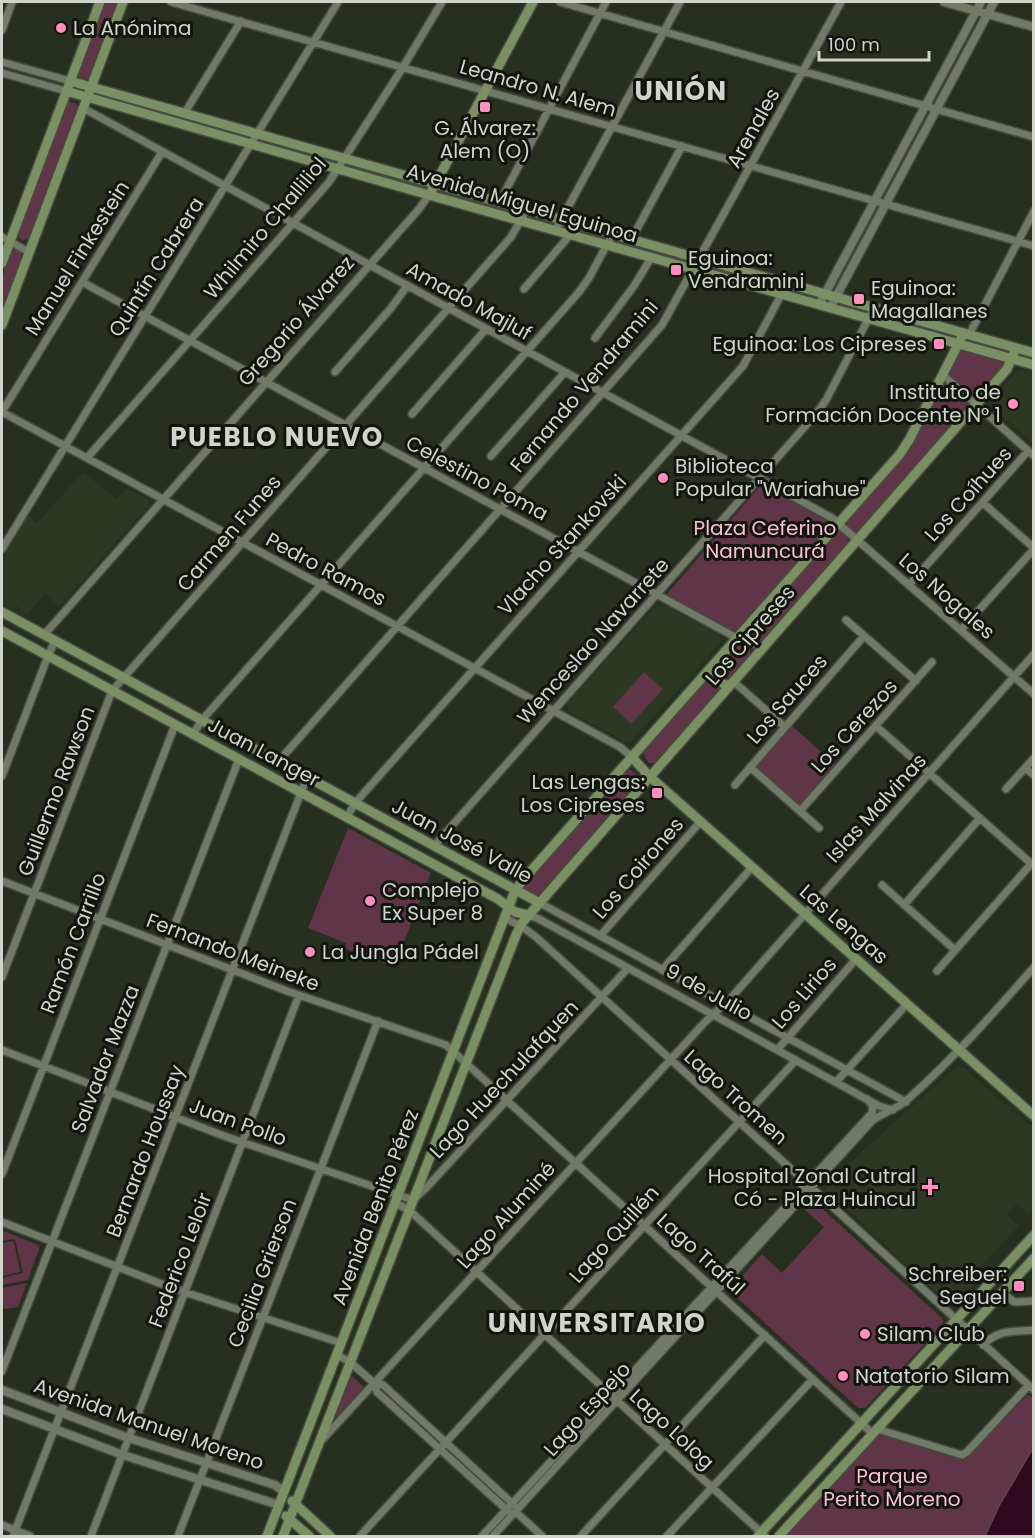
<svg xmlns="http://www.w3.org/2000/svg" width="1035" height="1538" font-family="Poppins,sans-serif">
<rect width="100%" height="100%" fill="#272f1f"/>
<path fill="#2d3822" d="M1023 370 1033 373V443L993 408 992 400 1016 372Z
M83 472 117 499 126 488 148 499 149 505 59 607 45 594 27 615 17 606 13 610 2 603V561L28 515 37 523Z
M663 605 719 635 721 642 632 741 626 742 568 711 566 705 656 606Z
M956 1067H963L1034 1129 1033 1210 1029 1215 1017 1204 1007 1214 1019 1226 969 1279 974 1285 967 1292 970 1295 958 1306 951 1305 826 1190V1184Z"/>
<path fill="#603547" d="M104 2H118L90 78 84 81 79 78 77 74Z
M69 102 76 103 79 112 30 237 22 241 17 234 65 105Z
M14 250 20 251 22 257 2 312C2 293 0 263 14 250Z
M961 349 1005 360 1006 364 977 397 971 396 950 377 949 374Z
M945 384 949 385 969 403V407L859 531C854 533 850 529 847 525L848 519 906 454 941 388Z
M760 486H765L828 520 830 524 738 630 733 631 669 596 667 594Z
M837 531H842L848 536 847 545 763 640 760 642 751 640 748 633 750 629Z
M741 642 750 648V655L726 681 716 673 715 668 738 643Z
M644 672 663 689 631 724 613 707Z
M709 675 723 687 655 763H649L645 758 643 751Z
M792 726 836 765 799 805 760 771 757 766Z
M629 769 638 775 639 781 637 784 540 894 534 896 524 889V884L625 770Z
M348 828 431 873 394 967 344 948 346 943 308 928Z
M815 1202 943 1319V1324L865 1408H858L733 1294V1286L762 1254 782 1273 824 1227 803 1208 808 1203Z
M2 1230 40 1246 28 1280 2 1285V1278L23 1273 15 1239 2 1241Z
M14 1241 20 1272 2 1276V1243Z
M27 1283 18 1307 4 1309 2 1300V1288Z
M352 1376 364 1387 334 1419Z
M1027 1395 1033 1397V1448L1000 1504 985 1536H784L877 1436 883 1435 954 1458H965Z"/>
<path fill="#31091c" stroke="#604650" stroke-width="1.5" d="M1033 1448V1536H985L1000 1504Z"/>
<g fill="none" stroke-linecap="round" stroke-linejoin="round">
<defs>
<path id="minor" d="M171 2 1034 246
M560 2 1034 137
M2 30 12 2
M2 62 70 81
M2 73 66 91
M83 108 832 518 1034 694
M184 114 241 21
M499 203 606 2
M555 231 680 2
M2 237 29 252
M631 240 682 146
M82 282 737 638 763 647
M524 289 570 235
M969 335 1034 211
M595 338 634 286 651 258
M335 372 391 308 407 286
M943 375 1034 456
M2 412 620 747 632 757
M2 412 162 152
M412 414 486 329
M491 456 565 372
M87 458 329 182 400 72 442 2
M983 503 1034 548
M2 549 338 2
M909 585 1028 451
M846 620 916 681
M961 630 1034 549
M44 635 419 209 429 195
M733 681 785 727
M876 726 1034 866
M193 734 202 720 579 292 589 278 612 235
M278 762 662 325 841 2
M750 767 819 828
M1025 768 1034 775
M2 776 48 656 55 641
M735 785 864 636
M1006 789 1034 758
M800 811 932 662
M347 817 355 803 743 366 787 284
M434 846 816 414 826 400 874 308
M2 881 287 991 446 1045 873 1434
M882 885 955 950
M538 902 906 1102
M904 905 980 818
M528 915 539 919 879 1106 893 1110
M505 918 524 928 536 937 1034 1390
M600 936 701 821
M662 970 752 867
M937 971 1031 864
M2 977 112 691 511 237 526 211
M2 1050 224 1136 413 1200 427 1187 628 968
M777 1050 856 959
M836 1082 907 1004
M2 1174 175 725
M395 1203 409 1210 765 1536
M2 1222 172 1288 341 1343
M1002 1292 1014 1302 1034 1301
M983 1345C999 1329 1012 1332 1034 1330
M337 1355 350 1362 374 1383 383 1385 514 1505 517 1508 516 1512 542 1536
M2 1371 239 759
M374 1383 377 1392 508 1511
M877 1429 962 1455 967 1452 1028 1386
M323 1439 705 1022 730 999 1034 654
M2 1525 30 1536
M13 1536 307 777
M91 1536 299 995
M178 1536 378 1021
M360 1536 796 1060
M482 1536 872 1113 873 1106 867 1099
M493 1536 872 1121C883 1112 896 1110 907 1100 953 1059 993 1014 1034 967
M581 1536 765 1335
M667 1536 813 1379"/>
<path id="tertiary" d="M944 2 1034 27
M819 305 981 2
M830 308 994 2
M2 1390 123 1436 275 1485 284 1492
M2 1409 123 1455 279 1505"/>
<path id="secondary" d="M70 81 1034 353
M66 91 429 195 1034 365
M432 190 533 2
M2 263 100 2
M2 325 123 2
M2 612 538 902
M2 631 498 899 515 912 528 915
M711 668V674L726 686 730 684
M632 757 649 776 1034 1116
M292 1501 330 1536
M286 1516 309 1536
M267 1536 514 893 522 881 900 454 909 440 964 333
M283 1536 516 935 522 923 1007 369 1016 348
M758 1536 1034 1235
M779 1536 1034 1258"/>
</defs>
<use href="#minor" stroke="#454c3f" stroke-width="10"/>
<use href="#tertiary" stroke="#454c3f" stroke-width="11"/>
<use href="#secondary" stroke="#454c3f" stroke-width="12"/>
<use href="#minor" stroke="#707a67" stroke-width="7"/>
<use href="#tertiary" stroke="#707a67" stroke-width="8"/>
<use href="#secondary" stroke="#7a8f63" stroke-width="9"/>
</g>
<g fill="#fd8ebe" stroke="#12150e" stroke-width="2">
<circle cx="61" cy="28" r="6"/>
<rect x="479" y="101" width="12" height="12" rx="3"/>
<rect x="670" y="264" width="12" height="12" rx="3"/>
<rect x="853" y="293" width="12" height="12" rx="3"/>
<rect x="933" y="338" width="12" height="12" rx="3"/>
<circle cx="1013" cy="404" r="6"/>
<circle cx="663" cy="478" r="6"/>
<rect x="651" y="787" width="12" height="12" rx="3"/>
<circle cx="370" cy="901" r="6"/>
<circle cx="310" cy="952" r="6"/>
<path d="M927 1178h6v6h6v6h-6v6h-6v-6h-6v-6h6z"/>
<rect x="1013" y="1280" width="12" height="12" rx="3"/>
<circle cx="865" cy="1334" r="6"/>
<circle cx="843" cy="1376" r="6"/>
</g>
<g text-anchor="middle" stroke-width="6" stroke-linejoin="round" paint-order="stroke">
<g font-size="20" fill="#cfd5cb" stroke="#12150e" text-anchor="start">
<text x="73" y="35">La Anónima</text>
<text x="485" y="135" text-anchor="middle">G. Álvarez:<tspan x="485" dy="23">Alem (O)</tspan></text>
<text x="688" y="265">Eguinoa:<tspan x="688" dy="23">Vendramini</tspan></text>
<text x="871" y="295">Eguinoa:<tspan x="871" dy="23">Magallanes</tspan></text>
<text x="927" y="351" text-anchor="end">Eguinoa: Los Cipreses</text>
<text x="1001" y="399" text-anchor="end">Instituto de<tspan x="1001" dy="23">Formación Docente N° 1</tspan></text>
<text x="675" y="473">Biblioteca<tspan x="675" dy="23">Popular "Wariahue"</tspan></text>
<text x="645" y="789" text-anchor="end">Las Lengas:<tspan x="645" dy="23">Los Cipreses</tspan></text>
<text x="382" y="897">Complejo<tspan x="382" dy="23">Ex Super 8</tspan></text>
<text x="322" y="959">La Jungla Pádel</text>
<text x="916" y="1183" text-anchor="end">Hospital Zonal Cutral<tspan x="916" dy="23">Có - Plaza Huincul</tspan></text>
<text x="1007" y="1281" text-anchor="end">Schreiber:<tspan x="1007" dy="23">Seguel</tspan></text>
<text x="877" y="1341">Silam Club</text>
<text x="855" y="1383">Natatorio Silam</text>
</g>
<g font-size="20" fill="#cfd5cb" stroke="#12150e">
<text transform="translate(538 88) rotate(16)" y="7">Leandro N. Alem</text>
<text transform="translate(753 128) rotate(-61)" y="7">Arenales</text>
<text transform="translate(522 203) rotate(16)" y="7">Avenida Miguel Eguinoa</text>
<text transform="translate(265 228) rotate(-50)" y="7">Whilmiro Challiliol</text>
<text transform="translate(77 258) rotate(-58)" y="7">Manuel Finkestein</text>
<text transform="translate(156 267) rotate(-58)" y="7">Quintín Cabrera</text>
<text transform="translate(469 301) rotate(29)" y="7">Amado Majluf</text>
<text transform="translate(296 321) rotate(-49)" y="7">Gregorio Álvarez</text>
<text transform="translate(584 386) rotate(-50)" y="7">Fernando Vendramini</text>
<text transform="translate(477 478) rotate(28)" y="7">Celestino Poma</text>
<text transform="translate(968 494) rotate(-48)" y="7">Los Coíhues</text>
<text transform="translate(229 533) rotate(-49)" y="7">Carmen Funes</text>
<text transform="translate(562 545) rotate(-48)" y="7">Vlacho Stankovski</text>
<text transform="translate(326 569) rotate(28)" y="7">Pedro Ramos</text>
<text transform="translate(947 596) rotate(41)" y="7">Los Nogales</text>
<text transform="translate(750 635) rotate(-49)" y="7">Los Cipreses</text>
<text transform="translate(593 641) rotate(-48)" y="7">Wenceslao Navarrete</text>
<text transform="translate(787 699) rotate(-49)" y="7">Los Sauces</text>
<text transform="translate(854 726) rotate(-48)" y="7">Los Cerezos</text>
<text transform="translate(264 752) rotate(28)" y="7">Juan Langer</text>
<text transform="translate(56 791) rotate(-69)" y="7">Guillermo Rawson</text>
<text transform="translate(876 808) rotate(-48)" y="7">Islas Malvinas</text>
<text transform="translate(462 841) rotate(28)" y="7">Juan José Valle</text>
<text transform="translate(638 868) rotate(-49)" y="7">Los Coirones</text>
<text transform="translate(844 924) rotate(41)" y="7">Las Lengas</text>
<text transform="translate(73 943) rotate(-69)" y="7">Ramón Carrillo</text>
<text transform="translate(233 952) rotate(21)" y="7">Fernando Meineke</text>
<text transform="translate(709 992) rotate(29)" y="7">9 de Julio</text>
<text transform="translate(804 993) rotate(-49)" y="7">Los Lirios</text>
<text transform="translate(105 1059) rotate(-69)" y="7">Salvador Mazza</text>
<text transform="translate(504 1079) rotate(-47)" y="7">Lago Huechulafquen</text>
<text transform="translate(736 1097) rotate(42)" y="7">Lago Tromen</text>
<text transform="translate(238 1122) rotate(20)" y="7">Juan Pollo</text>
<text transform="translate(145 1151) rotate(-69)" y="7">Bernardo Houssay</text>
<text transform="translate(375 1207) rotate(-69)" y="7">Avenida Benito Pérez</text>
<text transform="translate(506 1215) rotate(-48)" y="7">Lago Aluminé</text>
<text transform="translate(614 1234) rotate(-48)" y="7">Lago Quillén</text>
<text transform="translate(701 1254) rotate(42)" y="7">Lago Trafúl</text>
<text transform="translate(180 1260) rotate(-69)" y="7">Federico Leloir</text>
<text transform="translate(262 1273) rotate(-69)" y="7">Cecilia Grierson</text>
<text transform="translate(587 1409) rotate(-48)" y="7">Lago Espejo</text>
<text transform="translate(149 1424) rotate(19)" y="7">Avenida Manuel Moreno</text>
<text transform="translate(672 1429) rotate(43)" y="7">Lago Lolog</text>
</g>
<g font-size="20" fill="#fdbed7" stroke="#12150e">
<text x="765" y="535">Plaza Ceferino<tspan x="765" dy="23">Namuncurá</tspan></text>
<text x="892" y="1483">Parque<tspan x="892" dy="23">Perito Moreno</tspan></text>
</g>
<g font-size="26" font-weight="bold" letter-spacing="1.5" fill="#cfd5cb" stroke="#12150e">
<text x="681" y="100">UNIÓN</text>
<text x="277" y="446">PUEBLO NUEVO</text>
<text x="597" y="1332">UNIVERSITARIO</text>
</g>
</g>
<rect width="1035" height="1538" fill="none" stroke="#cfd5cb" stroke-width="6"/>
<path d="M819 51v9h110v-9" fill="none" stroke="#cfd5cb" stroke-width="3"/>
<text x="828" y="51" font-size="18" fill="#cfd5cb" stroke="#12150e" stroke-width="4.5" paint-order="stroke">100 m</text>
</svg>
